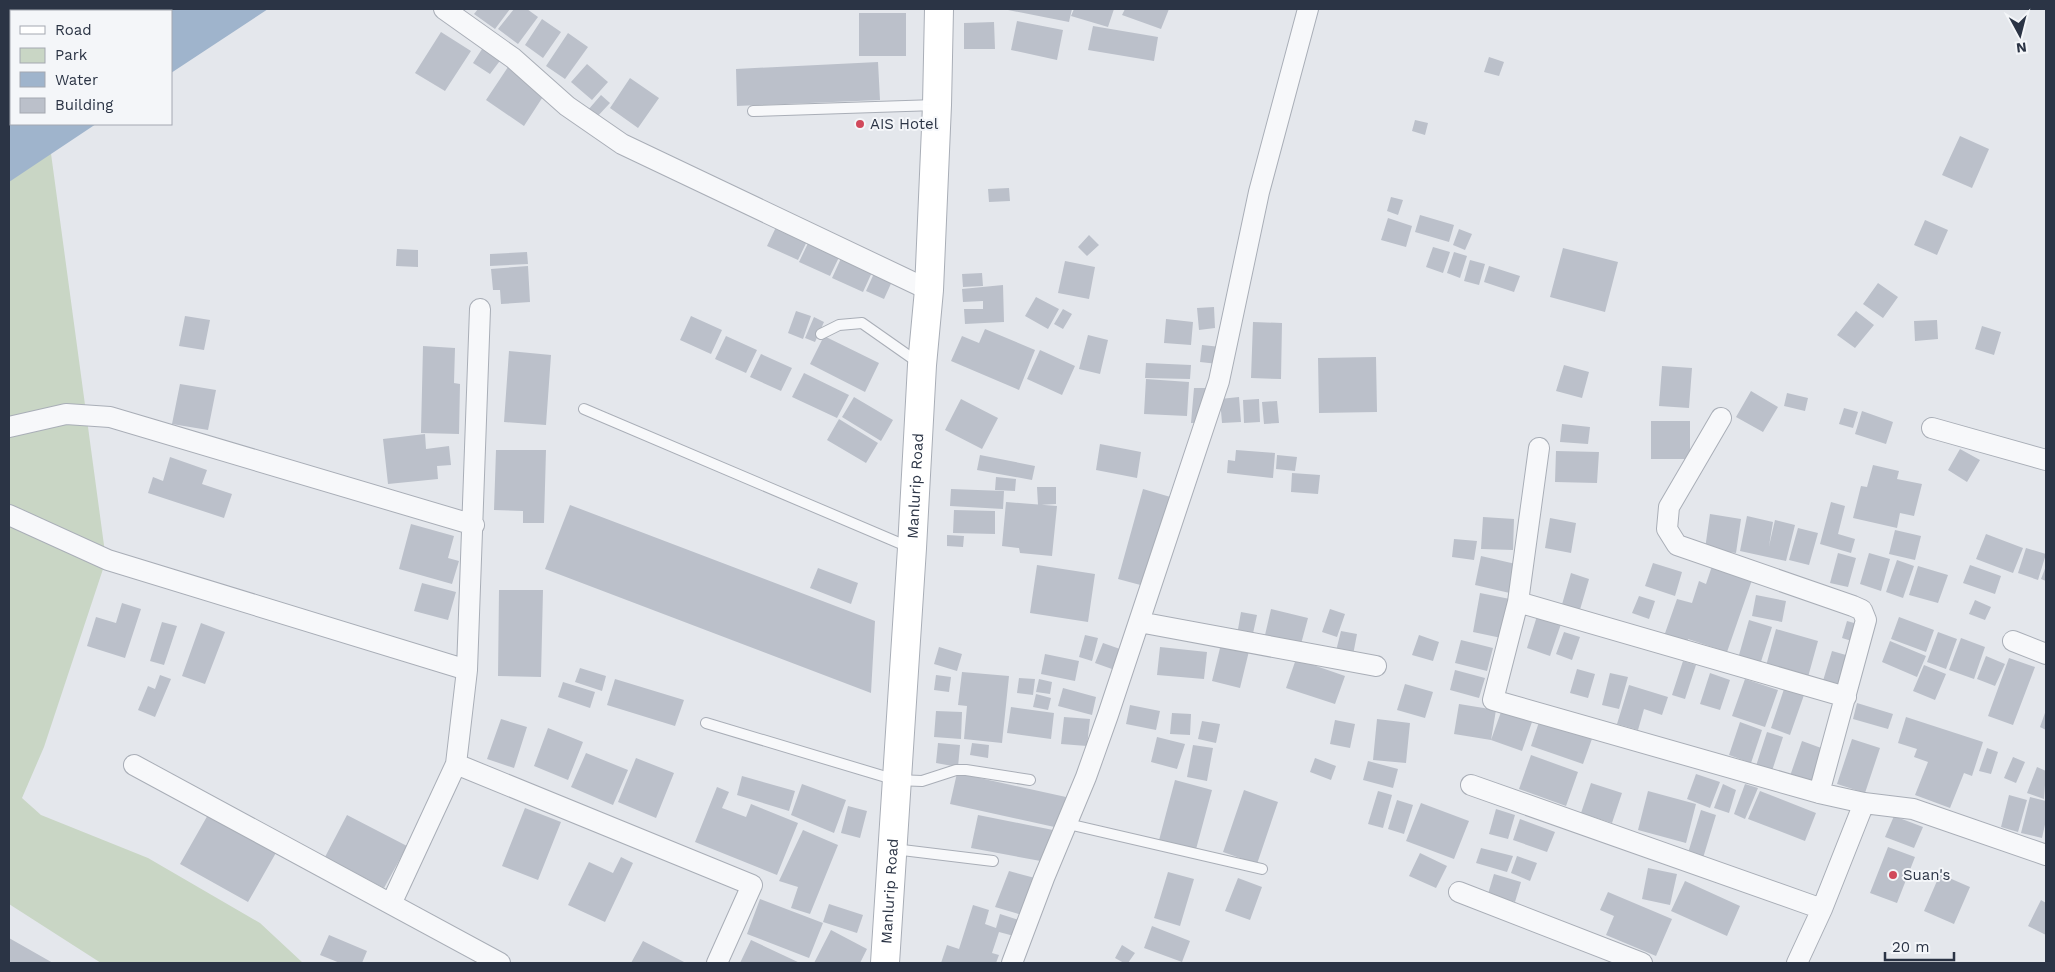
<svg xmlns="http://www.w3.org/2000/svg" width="2055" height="972" font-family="'Work Sans',sans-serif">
<rect width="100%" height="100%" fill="#e4e7ec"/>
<path fill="#c9d6c5" d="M9 9H32V11H11V124H47L106 560 44 747 22 798 41 815 148 858 260 923 303 963H101L9 904Z"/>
<path fill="#9fb4cc" d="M142 9H268L171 73V11H138Z
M11 94V124H96L9 182V95Z"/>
<path fill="#bbc0ca" d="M478 9H510L495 29 474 14Z
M514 9H527L538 17 518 44 498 29Z
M1003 9H1072L1069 22Z
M1074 9H1114L1108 27 1071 16Z
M1125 9H1169L1161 29 1122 15Z
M859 13H906V56H859Z
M542 19 561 32 543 58 525 45Z
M1017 21 1063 30 1057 60 1011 50Z
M994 22 995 49H964V23Z
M1093 26 1158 37 1154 61 1088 50Z
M441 32 471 51 445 91 415 73Z
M568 33 588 47 565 79 546 66Z
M484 46 502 58 490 74 473 63Z
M1489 57 1504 62 1499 76 1484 72Z
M878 62 880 100 737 106 736 69Z
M587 64 608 82 592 100 571 82Z
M508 67 546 92 524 126 486 100Z
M630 78 659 98 638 128 610 108Z
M601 95 610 103 596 118 588 110Z
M1415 120 1428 123 1425 135 1412 131Z
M1960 136 1989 149 1972 188 1942 175Z
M1009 188 1010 201 989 202 988 189Z
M1391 197 1403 200 1398 215 1387 211Z
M1420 215 1454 225 1449 242 1415 232Z
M1388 218 1412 226 1406 247 1381 240Z
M1925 220 1948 230 1937 255 1914 245Z
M778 223 809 237 798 260 767 246Z
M1459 229 1472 234 1465 250 1453 245Z
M1089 235 1099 245 1087 256 1078 247Z
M810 239 841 253 830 276 799 262Z
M1433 247 1450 252 1443 273 1426 267Z
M1563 248 1618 262 1605 312 1550 297Z
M397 249 418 250V267L396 266Z
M527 252 528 264 490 266V254Z
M1454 252 1467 256 1460 278 1447 273Z
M843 254 874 268 863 292 832 278Z
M1470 260 1485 264 1479 285 1464 281Z
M1065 261 1095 267 1089 299 1058 293Z
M528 266 530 302 501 304 500 290H493L491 269Z
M1489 266 1520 276 1514 292 1484 282Z
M876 269 894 277 884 299 866 291Z
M982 273 983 286 963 287 962 274Z
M1878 283 1898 297 1883 318 1863 304Z
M1003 285 1004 322 965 324 964 309H983V301L963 302 962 289Z
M1036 297 1059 309 1048 329 1025 316Z
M1214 307 1215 328 1199 330 1197 308Z
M1063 309 1072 314 1063 329 1054 324Z
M796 311 811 316 803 339 788 333Z
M1856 311 1874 325 1855 348 1837 335Z
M185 316 210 320 204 350 179 346Z
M691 316 722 330 711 354 680 340Z
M814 317 824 322 815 342 805 338Z
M1166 319 1193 322 1191 345 1164 343Z
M1937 320 1938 339 1915 341 1914 321Z
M1253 322 1282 323 1281 379 1251 378Z
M1982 326 2001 332 1994 355 1975 349Z
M985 329 1035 350 1019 390 951 361 962 336 979 343Z
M1088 335 1108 340 1100 374 1079 369Z
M726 336 757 350 746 373 715 359Z
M824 336 879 363 865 392 810 364Z
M1202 345 1221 347 1218 364 1200 362Z
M423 346 455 348 454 383 460 384 459 434 421 433Z
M1040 350 1075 366 1062 395 1027 379Z
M509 351 551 355 546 425 504 422Z
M761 354 792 368 781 391 750 377Z
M1376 357 1377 412 1319 413 1318 358Z
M1146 363 1191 365 1190 379 1145 378Z
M1564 365 1589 372 1582 398 1556 391Z
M1662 366 1692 368 1689 408 1659 406Z
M804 373 849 395 837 418 792 397Z
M1146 379 1189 382 1187 416 1144 414Z
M180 384 216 390 208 430 172 424Z
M1194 388H1206L1204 423H1191Z
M1751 391 1778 407 1763 432 1736 417Z
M1787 393 1808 398 1805 411 1784 406Z
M854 397 893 420 881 441 842 417Z
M1239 397 1241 422 1222 423 1220 399Z
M961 399 998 418 982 449 945 430Z
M1259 399 1260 422 1244 423 1243 400Z
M1277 401 1279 423 1264 424 1262 402Z
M1844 408 1858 412 1853 428 1839 424Z
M1862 411 1893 422 1886 444 1855 434Z
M839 419 878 443 866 463 827 440Z
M1651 421H1690V459H1651Z
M1562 424 1590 427 1588 444 1560 442Z
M425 434 426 449 449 446 451 465 437 466 438 479 388 484 383 439Z
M1100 444 1141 452 1137 478 1096 470Z
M1960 449 1980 460 1967 482 1948 470Z
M496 450H546L544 523H523V511L494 510Z
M1236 450 1275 453 1273 478 1227 473 1228 460 1235 461Z
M1556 451 1599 452 1597 483 1555 482Z
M980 455 1035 466 1032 480 977 470Z
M1277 455 1297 457 1295 471 1276 469Z
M170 457 207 470 202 484 232 494 224 518 148 493 153 477 163 481Z
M1873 465 1899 471 1897 479 1922 484 1914 516 1900 513 1897 528 1853 518 1861 486 1867 487Z
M1292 473 1320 475 1318 494 1291 492Z
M996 477 1016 479 1015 491 995 490Z
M1037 487H1056V504L1038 505Z
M951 489 1004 491 1003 509 950 506Z
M1143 489 1174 498 1148 587 1118 579Z
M1006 502 1057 506 1052 556 1020 553 1019 548 1002 546Z
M1831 502 1845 506 1838 534 1855 539 1851 553 1820 544Z
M570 505 875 621 871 693 545 569Z
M954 510 995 511V534L953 533Z
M1710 514 1741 519 1736 553 1705 549Z
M1747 516 1773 522 1769 546 1775 520 1795 525 1786 561 1740 551Z
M1483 517 1514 519 1513 550 1481 549Z
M1550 518 1576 523 1571 553 1545 548Z
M411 524 454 536 448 558 459 561 452 584 399 569Z
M1798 528 1818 533 1809 565 1789 560Z
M1895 530 1921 536 1915 560 1889 554Z
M1986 534 2023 548 2013 573 1976 559Z
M947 535 964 536 963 547 947 546Z
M1454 539 1477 541 1474 560 1452 557Z
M2026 548 2046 554 2038 580 2018 573Z
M1838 553 1856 558 1848 587 1830 583Z
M1869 553 1890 559 1881 591 1860 584Z
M1481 556 1520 565 1514 594 1475 585Z
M1897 560 1914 566 1903 598 1886 592Z
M1653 563 1682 572 1675 596 1645 586Z
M1037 565 1095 574 1088 622 1030 613Z
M1970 565 2001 576 1995 594 1963 583Z
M1712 566 1752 580 1727 652 1688 639 1686 647 1663 639 1677 599 1692 603 1699 581 1706 584Z
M1918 566 1948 575 1938 603 1909 595Z
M2046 566V581L2041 579Z
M818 568 858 583 851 604 810 588Z
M1571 573 1589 579 1579 613 1561 608Z
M422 583 456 592 448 620 414 611Z
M499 590H543L541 677 498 676Z
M1480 593 1515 600 1506 639 1473 632Z
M1756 595 1786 601 1782 622 1752 616Z
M1639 596 1655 601 1649 619 1632 613Z
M1975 600 1991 607 1985 620 1969 614Z
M122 603 141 609 125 658 87 646 96 617 116 623Z
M1271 609 1308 618 1301 644 1265 635Z
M1330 609 1345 614 1337 637 1322 632Z
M1241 612 1257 615 1252 638 1237 635Z
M1537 616 1561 624 1550 656 1527 648Z
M1899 617 1934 630 1926 652 1891 639Z
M1749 620 1772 627 1759 668 1737 662Z
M1847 621 1861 625 1855 642 1842 638Z
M162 622 177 626 164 665 150 661Z
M201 623 225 632 205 684 182 676Z
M1776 629 1818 641 1808 677 1766 666Z
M1341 631 1357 634 1353 655 1336 651Z
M1564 632 1580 637 1572 660 1556 654Z
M1938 632 1957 639 1946 669 1927 662Z
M1085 635 1098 638 1092 661 1079 657Z
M1419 635 1439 642 1433 661 1412 655Z
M1961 638 1985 647 1974 679 1949 670Z
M1461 640 1493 648 1487 671 1455 663Z
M1890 641 1926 656 1917 677 1882 662Z
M1103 643 1120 649 1112 669 1095 663Z
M1221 644 1249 651 1240 688 1212 681Z
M939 647 962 654 957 671 934 664Z
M1160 647 1207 652 1204 679 1157 675Z
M1832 651 1853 657 1842 690 1822 684Z
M1045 654 1079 661 1075 681 1041 674Z
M1986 656 2005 664 1995 686 1977 679Z
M2009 658 2035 667 2013 725 1988 716Z
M1296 659 1345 676 1335 704 1286 688Z
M1683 661 1696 665 1685 699 1672 695Z
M1924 665 1946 674 1935 700 1913 691Z
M580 668 606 676 602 691 575 682Z
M1577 669 1595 674 1588 698 1570 693Z
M1455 670 1485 678 1479 698 1450 690Z
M962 672 1009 676 1002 743 964 739 967 706 958 705Z
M1610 673 1628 677 1619 709 1602 705Z
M1710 673 1730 680 1720 710 1700 704Z
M160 675 171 679 155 717 138 710 148 686 155 689Z
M936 675 951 677 949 692 934 690Z
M1019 678 1035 679 1033 695 1017 693Z
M615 679 684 700 675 726 607 705Z
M1039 679 1052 682 1050 694 1036 692Z
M1745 679 1778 690 1765 727 1732 716Z
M563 682 595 692 590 708 558 697Z
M1405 684 1433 692 1425 718 1397 710Z
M1629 685 1668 697 1662 715 1644 709 1638 730 1617 724Z
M1063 688 1096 697 1092 715 1058 706Z
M1784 689 1804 695 1790 735 1771 728Z
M1036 694 1051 698 1048 710 1033 707Z
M1857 703 1893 714 1888 729 1853 719Z
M1459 704 1496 710 1491 740 1501 712 1532 722 1522 751 1491 740 1454 734Z
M1130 705 1160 711 1156 730 1126 724Z
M1011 707 1054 713 1051 739 1007 733Z
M2046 710V730L2040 727Z
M936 711 962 712 961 739 934 737Z
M1172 713 1191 714 1190 735 1170 734Z
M1064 717 1090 719 1087 746 1061 744Z
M1906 717 1983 742 1972 776 1964 773 1950 808 1915 795 1928 762 1914 757 1917 749 1898 743Z
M501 719 527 727 514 768 487 759Z
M1377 719 1410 723 1406 763 1373 760Z
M1540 719 1593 736 1583 764 1531 746Z
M1335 720 1355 724 1350 748 1330 744Z
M1202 721 1220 724 1216 743 1198 739Z
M1740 722 1762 730 1751 763 1729 755Z
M548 728 583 742 568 780 534 766Z
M1767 732 1783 737 1772 771 1756 766Z
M1157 737 1185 744 1177 769 1151 762Z
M1852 739 1880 748 1865 793 1837 784Z
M1802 741 1824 749 1811 787 1789 779Z
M938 743 960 745 958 767 936 763Z
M972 743 989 745 988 758 970 755Z
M1193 745 1213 748 1207 781 1187 777Z
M1987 748 1998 752 1991 774 1979 771Z
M586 753 628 770 613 805 571 787Z
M1531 755 1578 772 1566 806 1519 789Z
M2013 757 2025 762 2016 783 2004 778Z
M636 758 674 773 656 818 618 802Z
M1315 758 1336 766 1331 780 1310 772Z
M1368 761 1398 769 1393 788 1363 780Z
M2037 767 2046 771 2044 799 2027 793Z
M957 773 1066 797 1059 828 950 804Z
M1696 774 1720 782 1710 808 1687 799Z
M742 776 795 791 789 811 737 795Z
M1175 780 1212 790 1195 853 1158 844Z
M1591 783 1622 793 1612 823 1581 813Z
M802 784 846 800 834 833 791 815Z
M1723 784 1736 790 1729 813 1714 808Z
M1745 784 1758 788 1745 819 1734 814Z
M717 787 729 792 722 808 746 817 751 804 798 823 777 875 695 842Z
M1244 790 1278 802 1257 864 1223 852Z
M1378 791 1392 795 1383 828 1368 824Z
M1648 791 1696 804 1686 843 1638 830Z
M1760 791 1816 813 1805 841 1748 819Z
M2009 795 2027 800 2018 832 2001 827Z
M2030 797 2046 801V820L2042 838 2021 833Z
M1397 800 1413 805 1404 834 1388 829Z
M1421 803 1469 821 1454 859 1406 841Z
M848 806 867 811 860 838 841 833Z
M525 808 561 822 538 880 502 866Z
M1496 809 1515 815 1508 839 1489 834Z
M1701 810 1716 815 1703 858 1688 853Z
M209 813 277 851 248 902 180 864Z
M347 815 407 846 384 888 325 857Z
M978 815 1053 830 1046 862 971 848Z
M1894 816 1923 827 1914 848 1885 837Z
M1520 819 1555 832 1547 852 1513 840Z
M803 830 838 845 810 914 791 908 798 887 779 881Z
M1888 847 1915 857 1897 903 1870 893Z
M1481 848 1513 856 1507 872 1476 863Z
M1420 853 1447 866 1436 888 1409 876Z
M1517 856 1537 863 1530 881 1511 873Z
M621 857 633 863 605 922 568 905 589 862 613 873Z
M1648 868 1677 874 1670 905 1642 899Z
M1009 871 1035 878 1022 915 995 907Z
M1168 872 1194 879 1180 926 1154 918Z
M1494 874 1521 882 1515 902 1488 894Z
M1940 874 1970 887 1954 924 1924 911Z
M1238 878 1262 887 1250 920 1225 911Z
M1685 881 1740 906 1727 936 1671 911Z
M1608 892 1672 919 1656 956 1606 935 1614 916 1600 910Z
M760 899 823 923 809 958 747 934Z
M2041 900 2046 903V935L2028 926Z
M829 904 863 915 857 933 823 922Z
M973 905 989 910 985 924 996 928 1000 914 1019 920 1014 936 999 932 992 953 999 955 996 963H941L947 945 959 949Z
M1152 926 1190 941 1182 962 1144 948Z
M831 930 867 949 860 963H814Z
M329 935 367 951 362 963H340L320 955Z
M9 938 53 963H9Z
M751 940 800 963H740Z
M643 941 686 963H631Z
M1122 945 1135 953 1128 963H1124L1115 958Z"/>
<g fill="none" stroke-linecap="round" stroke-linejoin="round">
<defs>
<path id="lane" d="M753 111 936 105
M821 334 839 325 862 323 919 363
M584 409 911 548
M706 723 896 780 922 781 956 770H966L1030 780
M1068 824 1262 869
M894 849 993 861"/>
<path id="street" d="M444 9 513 58 567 106 622 144 929 290
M1721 418 1669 507 1667 529 1677 545 1853 606 1862 610 1866 620 1819 793
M9 427 66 414 110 417 474 525
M1932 428 2046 460
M1539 448 1518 602 1493 700 1819 793 1864 803 1913 809 2046 855
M9 515 108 560 467 670
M1518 602 1846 697
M1139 622 1376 666
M2013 641 2046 654
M456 764 752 885 717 963
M134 765 500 963
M1471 785 1822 909
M1459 892 1642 963
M391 904 456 764 467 670 480 309
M1012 963 1044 878 1086 777 1108 715 1219 381 1259 192 1308 9
M1797 963 1822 909 1864 803"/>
<g id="secondary">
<path id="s1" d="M885 963 912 548 922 365 929 290 937 105 939 9"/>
</g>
</defs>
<use href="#lane" stroke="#a9aeb7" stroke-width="12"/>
<use href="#street" stroke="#a9aeb7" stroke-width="22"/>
<use href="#secondary" stroke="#a9aeb7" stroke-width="30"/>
<use href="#lane" stroke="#f7f8fa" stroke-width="10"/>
<use href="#street" stroke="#f7f8fa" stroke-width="20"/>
<use href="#secondary" stroke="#fff" stroke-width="28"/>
</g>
<g fill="#d1495b" stroke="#f4f6f9" stroke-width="2">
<circle cx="860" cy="124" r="5"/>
<circle cx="1893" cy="875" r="5"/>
</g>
<g text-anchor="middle" stroke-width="4" stroke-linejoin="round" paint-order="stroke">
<g font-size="15" fill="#2b3445" stroke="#f4f6f9" text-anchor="start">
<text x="870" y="129">AIS Hotel</text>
<text x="1903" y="880">Suan's</text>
</g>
<g font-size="15" fill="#2b3445" stroke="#f4f6f9">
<text dy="5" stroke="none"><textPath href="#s1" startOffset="478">Manlurip Road</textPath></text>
<text dy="5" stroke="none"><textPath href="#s1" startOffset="72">Manlurip Road</textPath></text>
</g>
</g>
<rect width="2055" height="972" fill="none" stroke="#2b3445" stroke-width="20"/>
<rect x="10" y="10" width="162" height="115" fill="#f4f6f9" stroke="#a4a8b1"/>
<rect x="20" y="26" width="25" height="8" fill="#ffffff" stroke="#a4a8b1"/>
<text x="55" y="35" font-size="15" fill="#2b3445">Road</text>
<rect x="20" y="48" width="25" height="15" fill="#c9d6c5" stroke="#a4a8b1"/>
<text x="55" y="60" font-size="15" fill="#2b3445">Park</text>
<rect x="20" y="72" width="25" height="15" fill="#9fb4cc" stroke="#a4a8b1"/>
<text x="55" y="85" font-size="15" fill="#2b3445">Water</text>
<rect x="20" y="98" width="25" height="15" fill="#bbc0ca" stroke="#a4a8b1"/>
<text x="55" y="110" font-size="15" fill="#2b3445">Building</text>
<g transform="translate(2020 35) rotate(173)" stroke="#f4f6f9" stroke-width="4" paint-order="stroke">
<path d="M0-4L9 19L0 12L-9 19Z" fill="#2b3445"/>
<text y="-8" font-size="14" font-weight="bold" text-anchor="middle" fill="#2b3445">N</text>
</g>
<path d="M1885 952v8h69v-8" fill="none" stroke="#2b3445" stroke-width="2.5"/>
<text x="1892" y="952" font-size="15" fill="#2b3445" stroke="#f4f6f9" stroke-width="4" paint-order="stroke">20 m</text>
</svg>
